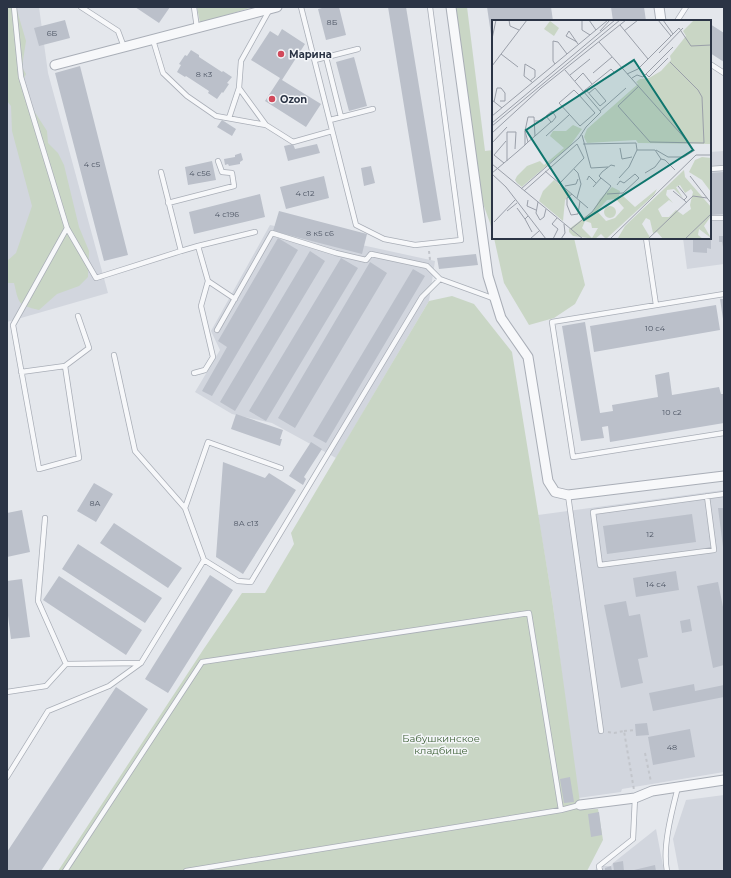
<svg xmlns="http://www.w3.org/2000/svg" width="731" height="878" font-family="Montserrat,sans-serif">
<rect width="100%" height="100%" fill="#e4e7ec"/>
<path fill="#d2d6de" d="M7 7H39L48 73 108 293 7 322Z
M724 151V264L687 269 683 238H710V152Z
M270 225 435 261 429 301 336 458 272 423 232 414 195 392 220 350 211 331Z
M724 490V772L622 789 621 792 578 798 552 599 538 515Z
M724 795V871H679L673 839 686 800Z
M656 829 664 871H594L599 866H611L613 863Z"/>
<path fill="#c9d6c5" d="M7 7H16L26 41 22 67 26 74 21 85 25 97 47 131 48 143 58 153 64 165 79 227 89 251 88 277 79 286 57 294 39 310C17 305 19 303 14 283H7V261L16 253 32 206 12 131 11 106 7 101Z
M197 7H253L200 23Z
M454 7H467L485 151 493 150V235L490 223 480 195Z
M494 238H574L585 285 575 304 554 318 529 325 504 283Z
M452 296 474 304 512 352 552 599 581 810 598 809 603 840 587 871H58L203 650 242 593H265L294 544 291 533 429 301Z"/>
<path fill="#bbc0ca" d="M135 7H170L159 23Z
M326 7H339L346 35 326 40 318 9Z
M388 7H406L441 220 423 223Z
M487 7H551L553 21H493L492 41Z
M611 7H644L646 21H613Z
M65 20 70 38 39 46 34 28Z
M710 24 724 33V62L710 53Z
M282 29 305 44 282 80 321 104 306 127 265 101 280 78 251 60 270 31 278 36Z
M191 50 199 55V57L222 72 223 71 232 77 227 83 229 84 223 93 222 92 217 99 208 93 209 91 186 76 185 77 177 72 181 65 179 64 185 55 187 56Z
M354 57 367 106 349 111 336 62Z
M80 66 128 255 104 261 55 73Z
M222 120 236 129 232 136 217 127Z
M293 144 295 149 317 144 320 153 288 161 284 146Z
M241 153 243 160 240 162V164L229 166 228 164 225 165 224 159 235 157V155Z
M212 161 216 180 188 185 185 167Z
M371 166 375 183 364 186 361 168Z
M724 172V214L710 215V173Z
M324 176 329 198 286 209 280 187Z
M260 194 265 217 194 234 189 212Z
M279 211 367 234 362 254 273 231Z
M719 236H724V247H723L722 242H719Z
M278 238 298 250 212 396 202 391 227 347 218 341Z
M693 238H711V249L707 248V253L693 252Z
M310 251 325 261 235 411 220 402Z
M476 254 478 265 439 269 437 258Z
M341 258 358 268 266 421 249 411Z
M370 262 387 273 295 428 278 418Z
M413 269 425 276 326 443 313 436Z
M720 299H724V319H723Z
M716 305 720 330 594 352 590 326Z
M585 322 600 413 613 411 612 405 658 397 655 375 669 372 672 395 719 387 721 394H724V423L610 442 608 426 602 427 604 438 581 441 562 326Z
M236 414 283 430 280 439H282L280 446 231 429Z
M311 442 322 449 304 477 306 479 303 485 289 476Z
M223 462 265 478 269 473 296 490 243 574 216 557Z
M94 483 113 494 96 522 77 511Z
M718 508H724V547H723Z
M22 510 30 552 7 557V513Z
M692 514 696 542 607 554 603 526Z
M114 523 182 568 168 588 100 543Z
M78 544 162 598 145 623 62 569Z
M676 571 679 590 636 597 633 578Z
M210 575 233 590 168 693 145 679Z
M59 576 142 630 126 655 43 600Z
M22 579 30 637 11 639 7 608V581Z
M718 582 724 612V665L713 668 697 586Z
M626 601 629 616 640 614 648 657 638 659 643 683 621 688 604 605Z
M690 619 692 631 682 633 680 621Z
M694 684 695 691 724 685V697L653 711 649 693Z
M116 687 148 709 41 871H7V852Z
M647 723 649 735 636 736 635 724Z
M690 729 695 757 653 765 648 737Z
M570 777 574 802 564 803 560 779Z
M599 812 602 835 591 837 588 814Z
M623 861 624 871H614L613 863Z
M655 865 656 871H634V870Z
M611 866 612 871H605V868Z"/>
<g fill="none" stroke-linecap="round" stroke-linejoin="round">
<defs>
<path id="service" d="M14 7 21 77 67 228 96 278 181 251 161 172
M81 7 118 31 124 47
M194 7 197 28
M301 7 356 225 384 239 415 245 461 240 430 7
M677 21 686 7
M153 40 163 73 187 96 216 116 266 125 293 142 332 131
M326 57 341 117
M315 60 358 49
M710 64 724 73
M229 118 239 88
M330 120 373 109
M266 125 239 88 241 61 270 9
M710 169 724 168
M168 203 234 186 232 173 222 172 218 161
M710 218H724
M67 228 13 325 39 469 79 458 65 366 89 348 78 316
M646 238 656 305
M198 246 255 232
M181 251 198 246 208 281 201 306 213 357 205 370 194 373
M208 281 235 299
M724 294 552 322 573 457 724 433
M217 330 272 233 336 253 366 260 371 254 427 266 440 279 495 299
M114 355 135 451 185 508 204 560 238 581 251 582 422 297 440 279
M21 372 65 366
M568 495 601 731
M707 496 714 550 600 565 593 512 724 494
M185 508 208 442 281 468
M45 518 38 601 66 664 141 663 204 560
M7 692 46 686 66 664
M7 777 48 711 109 686 141 663
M65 871 202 662 529 613 561 810
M186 871 561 810 580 805
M600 871 599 866 633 839 635 798
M667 871C662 847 672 811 678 787"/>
<path id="minor" d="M451 7 488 276 501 318 528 357 548 481 555 492 568 495 724 476
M659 7 661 21
M55 65 277 7
M580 805 635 798 652 791 724 780"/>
</defs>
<use href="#service" stroke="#a9aeb7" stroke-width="6"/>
<use href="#minor" stroke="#a9aeb7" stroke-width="11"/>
<path stroke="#c2c5cb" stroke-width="2" stroke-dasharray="3 3" stroke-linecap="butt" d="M429 251 430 260
M624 731 636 730
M608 732 614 733 624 731 634 790
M645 753 651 782"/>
<use href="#service" stroke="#f7f8fa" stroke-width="4.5"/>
<use href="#minor" stroke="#f7f8fa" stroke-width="9"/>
</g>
<g fill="#d1495b" stroke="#f4f6f9" stroke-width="1.5">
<circle cx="281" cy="54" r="4"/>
<circle cx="272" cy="99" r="4"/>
</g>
<g text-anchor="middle" stroke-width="3" stroke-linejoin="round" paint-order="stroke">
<g font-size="8" fill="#4f5766">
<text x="332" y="25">8Б</text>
<text x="52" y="36">6Б</text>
<text x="204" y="77">8 к3</text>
<text x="92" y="167">4 с5</text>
<text x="200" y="176">4 с56</text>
<text x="305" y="196">4 с12</text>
<text x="227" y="217">4 с196</text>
<text x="320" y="236">8 к5 с6</text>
<text x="655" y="331">10 с4</text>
<text x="672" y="415">10 с2</text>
<text x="95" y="506">8А</text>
<text x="246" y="526">8А с13</text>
<text x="650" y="537">12</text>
<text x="656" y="587">14 с4</text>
<text x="672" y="750">48</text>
</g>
<g font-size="10" font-weight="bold" fill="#2b3445" stroke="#f4f6f9" text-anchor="start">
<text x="289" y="58">Марина</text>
<text x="280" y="103">Ozon</text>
</g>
<g font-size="10" fill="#3f6138" stroke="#f4f6f9">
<text x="441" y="742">Бабушкинское<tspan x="441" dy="12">кладбище</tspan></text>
</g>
</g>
<g transform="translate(492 20)">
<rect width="219" height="219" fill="#e4e7ec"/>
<path d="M202 0H219V124L146 123 144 120 95 123 92 117 95 109 146 64 144 62 148 59 157 58 169 51 179 40 178 36 194 16 191 11ZM58 1 67 8 62 16 52 9ZM81 105 90 109 78 126 32 165 30 167 25 163 23 160 25 156 35 146 48 141 52 145 72 128 58 116 61 111H74ZM210 137 219 138V172L210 160 197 152 203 140ZM192 150 193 157 219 187V196L212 206 219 218 207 209 206 215 211 219H171L165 212 161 213 158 200 154 198 150 204 159 219 126 218 133 206ZM188 165 193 173 199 169 201 172 198 185 199 189 191 195 184 190 177 197H170L166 189 177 180 181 183 174 175 175 170 182 169 191 178 184 167ZM62 160 79 174 73 180 71 201 47 181 51 171ZM120 167 128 171 127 177 130 175 143 187 165 169 162 175 114 219 109 214 103 219 81 216 77 212V209L101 191 108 179ZM124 179 132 188 123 198 114 201 105 191 115 180ZM93 201 99 203 100 208H106L100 218 90 208ZM112 192a6 6 0 1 1 12 0a6 6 0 1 1-12 0Z" fill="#c9d6c5" fill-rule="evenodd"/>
<path fill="none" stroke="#9a9fa9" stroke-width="1" d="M17 0 18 6 27 10M90 0V10L98 15M97 0 104 10M166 0 179 16M171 0 181 14M128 5 156 39M108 11 118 0M132 11 146 0M0 19 4 0M85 22 74 16 77 11 86 24M107 22 196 122M167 33 191 8M9 34 26 47M63 44 61 41V21L66 22 75 34M0 46 35 0M101 53 120 37M135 54 146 49 187 8 199 26 219 25M154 54 157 57 176 38M78 55 98 39M140 58 145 55 151 57 181 27M38 61 43 57V50L33 44 32 56 40 62M83 61 91 53 100 64M147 66 126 86 158 122 212 123 210 77 206 70 178 42M93 69 94 70 108 86 114 81 103 68 97 73M87 75 82 70 67 83 88 106 103 93 87 75 119 49 123 53 130 47M0 80 10 88M2 82 5 68H9L13 73V81H8M108 91 134 68M0 96 116 0M43 101H50L54 97M0 103 123 0M0 106 128 0M0 113 49 68 134 0M90 115 99 148 116 147M54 116 77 95M36 122 33 111 36 97H42L43 116M0 123 15 107M91 124 144 123 145 130 137 147 127 158M33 125V111M128 128 130 139 140 137M145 130H163L169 139 163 147 153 153M164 130 176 137H192L203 130M169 139 173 140 183 150M15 141V112H24L23 129M12 143 2 135 14 121M0 144 91 219M82 149 86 153 89 164 85 178M53 151 96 188M0 153 12 143 25 132 33 125 36 122 43 116 59 102H60L64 97 60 91 54 96 59 102M0 154 14 167 54 219M198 156 219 183M109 158 107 156 110 152 119 145 123 146M95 160 97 156 104 163M73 166 84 164 86 159M186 166 195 177 192 180 195 183M29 169 87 118 94 107 109 92 73 50M32 171 85 124 92 138 68 163M181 171 192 180M80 174 75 178V185L79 195 86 194 88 181M115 174 131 173 147 158 143 154 132 163 128 161 125 165M36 180 35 186 44 190M46 182 44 193 48 200 52 197 54 189M25 188 33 199M15 191 25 183M36 196 33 199 40 212M2 202 23 180M79 209 100 192 119 166 109 158 101 167M38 219 47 211M61 219 66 209 60 204 65 198M69 219 73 213 72 204M118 219 204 135H219M156 219 201 176 215 178M193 219 219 194"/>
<path fill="#0f766e" fill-opacity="0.15" stroke="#0f766e" stroke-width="2" d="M142 40 201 130 92 200 34 110Z"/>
<rect width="219" height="219" fill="none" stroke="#2b3445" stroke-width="2"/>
</g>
<rect width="731" height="878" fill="none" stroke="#2b3445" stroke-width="16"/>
</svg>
